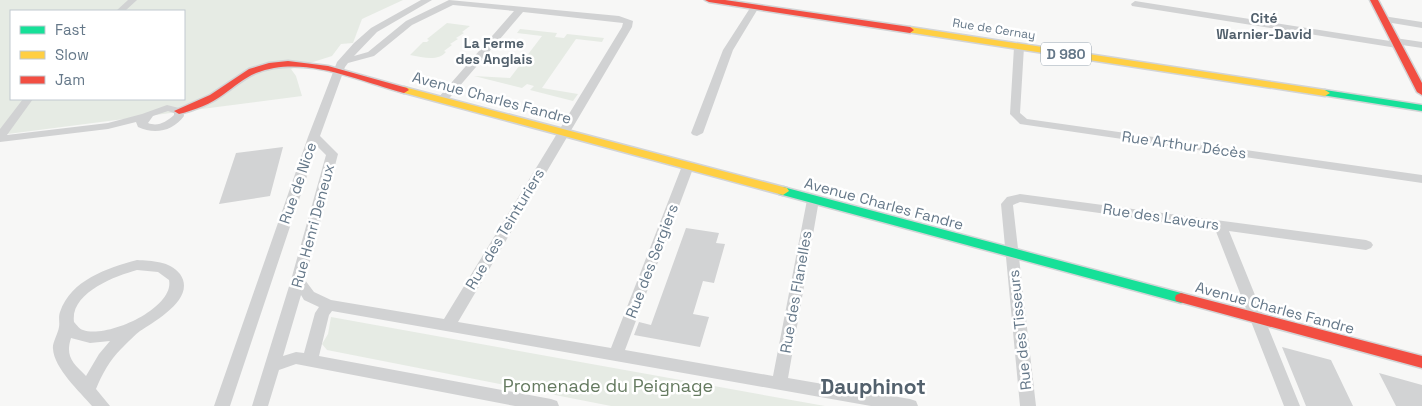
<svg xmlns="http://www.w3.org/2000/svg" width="1422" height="406" font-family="'Space Grotesk',sans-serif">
<rect width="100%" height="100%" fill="#f7f7f6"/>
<path fill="#e6ebe4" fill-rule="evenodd" d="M0 0H403L362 19 353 43 341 44 332 56 291 69 296 76 302 96 0 135ZM11 11H184V99H11Z
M447 23 470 26 462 32 464 33 456 38 458 39 450 44 452 45 444 51 446 52C437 62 423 57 410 55L423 42H427L429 40 427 39Z
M520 29 557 33 555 37 564 38 567 34 604 38 602 42 576 39 542 88 578 94 573 101 530 90 534 86 527 84 522 88 474 76 510 78 542 36 517 33Z
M331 317 825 406H611L327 350 322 344 328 334Z"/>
<path fill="#d2d3d4" d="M283 147 270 196 219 204 236 153Z
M686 228 719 233 716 243 725 244 714 283 703 281 693 314 709 317 700 347 634 335 639 322 651 325Z
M1282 347 1331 360 1353 406H1306Z
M1379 373 1422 385V406H1396Z"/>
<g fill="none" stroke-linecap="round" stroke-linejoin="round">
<defs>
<path id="fast" d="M1325 90 1422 105V111L1322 95V91Z
M783 187 1181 293 1186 295 1187 298 1186 301 1181 303 779 194 777 191Z"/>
<path id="slow" d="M910 27 1325 90 1330 93 1325 96 907 32 906 30Z
M404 87 787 188 789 191 783 195 401 92V88Z"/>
<path id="jam" d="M705 0H725L910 27 914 30 910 33 709 2Z
M1370 0H1378L1422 83V95L1417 92Z
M288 61 328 66 407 88 409 90 404 93C358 81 304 54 256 73 244 78 234 87 224 94 211 104 195 110 179 114L174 111 210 95 249 69 269 63Z
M1181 293 1422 356V368L1176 301 1175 298 1176 295Z"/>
</defs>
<use href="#fast" stroke="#d2d4d6" stroke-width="3"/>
<use href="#slow" stroke="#d2d4d6" stroke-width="3"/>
<use href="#jam" stroke="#d2d4d6" stroke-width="3"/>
<path fill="#d1d2d3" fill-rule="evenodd" d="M128 0H137L125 11H116Z
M421 0H432L377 32 354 56 368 52 406 21 449 0 619 16 633 21 632 27 458 322 611 348 682 166 688 162 694 166 625 350 773 376 807 200 813 196 819 200 788 378 910 399 916 401 918 406H871L332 311 329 315 319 356 551 399 557 401 559 406H515L296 364 279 370 268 406H252L291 280 326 155 317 146 230 406H214L308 137 337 62 354 43 371 28ZM453 5 514 11 438 98 437 100 438 102H446L523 12 623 23 622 27 444 319 331 300 314 292 305 280 338 154 320 136 345 67 348 63 374 56 412 25ZM301 295 304 300 319 307 315 313 304 353 296 352 283 356Z
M1135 1 1390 41 1395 38 1422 42V48L1402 45 1397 48 1132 6 1131 4Z
M755 4 759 7 733 50 703 133 697 136 693 135 691 133 723 50 752 5Z
M1383 16 1422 22V28L1380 21 1378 19Z
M1019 44 1024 47 1020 113 1027 119 1422 175V183L1020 124 1010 114 1014 47Z
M23 99H33L7 135 108 123 142 114 167 105 183 109 184 116C173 131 155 135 138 127L136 122 108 129 0 142V129ZM168 111 174 113V115C166 122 158 127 148 123L153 116Z
M1020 194 1366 240 1371 242 1373 245 1371 248 1366 250 1229 231 1300 406H1284L1215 229 1020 202 1013 205 1036 406H1020L1001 204 1007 197Z
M137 260C152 261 170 261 180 274 197 298 155 321 140 331 137 333 125 345 121 349 110 360 102 374 96 389L110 406H92C80 392 54 368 53 349 52 343 58 334 59 327 60 322 58 318 60 312 71 280 107 268 137 260ZM137 270 158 272 169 280C175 308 107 339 83 330 79 329 77 325 74 322 70 293 115 276 137 270ZM71 338 90 343 110 341 99 354 86 376C73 363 65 357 71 338Z"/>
<use href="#fast" fill="#16e098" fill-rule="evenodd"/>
<use href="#slow" fill="#ffcf43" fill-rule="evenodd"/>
<use href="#jam" fill="#f24e42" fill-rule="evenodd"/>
</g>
<g text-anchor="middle" stroke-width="5" stroke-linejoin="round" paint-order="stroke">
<g font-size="12" fill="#657889" stroke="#fff">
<text transform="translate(994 29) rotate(9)" y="4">Rue de Cernay</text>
</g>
<g font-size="14" font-weight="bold" fill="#53616d" stroke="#fff">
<text x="1264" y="23">Cité<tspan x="1264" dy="16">Warnier-David</tspan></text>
<text x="494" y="48">La Ferme<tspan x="494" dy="16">des Anglais</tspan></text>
</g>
<rect fill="#fff" stroke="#93a0ac" stroke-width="1" x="1041" y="42.5" width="50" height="23" rx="4"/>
<g font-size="14" font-weight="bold" fill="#657889">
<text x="1066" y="59">D 980</text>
</g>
<g font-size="15" fill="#657889" stroke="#fff">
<text transform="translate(492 98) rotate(15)" y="5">Avenue Charles Fandre</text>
<text transform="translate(1184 145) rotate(8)" y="5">Rue Arthur Décès</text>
<text transform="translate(298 183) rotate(-71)" y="5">Rue de Nice</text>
<text transform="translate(884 204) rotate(15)" y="5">Avenue Charles Fandre</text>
<text transform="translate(1161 217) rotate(8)" y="5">Rue des Laveurs</text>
<text transform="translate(313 226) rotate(-75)" y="5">Rue Henri Deneux</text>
<text transform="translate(505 229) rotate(-59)" y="5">Rue des Teinturiers</text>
<text transform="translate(652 261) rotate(-69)" y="5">Rue des Sergiers</text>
<text transform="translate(796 292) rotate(-80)" y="5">Rue des Flanelles</text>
<text transform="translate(1275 308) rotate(15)" y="5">Avenue Charles Fandre</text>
<text transform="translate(1020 330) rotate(-96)" y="5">Rue des Tisseurs</text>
</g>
<g font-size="18" fill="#657a60" stroke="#fff">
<text x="608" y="392">Promenade du Peignage</text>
</g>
<g font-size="21" font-weight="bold" fill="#53616d" stroke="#fff">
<text x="873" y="394">Dauphinot</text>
</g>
</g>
<rect x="10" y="10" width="175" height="90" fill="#ffffff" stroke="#c1c9d0"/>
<rect x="20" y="26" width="25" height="8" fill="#16e098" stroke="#c1c9d0"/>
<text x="55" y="35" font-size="15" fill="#657889">Fast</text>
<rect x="20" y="51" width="25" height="8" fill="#ffcf43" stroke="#c1c9d0"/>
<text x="55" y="60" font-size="15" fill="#657889">Slow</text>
<rect x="20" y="76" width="25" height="8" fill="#f24e42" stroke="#c1c9d0"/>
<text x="55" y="85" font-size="15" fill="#657889">Jam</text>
</svg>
